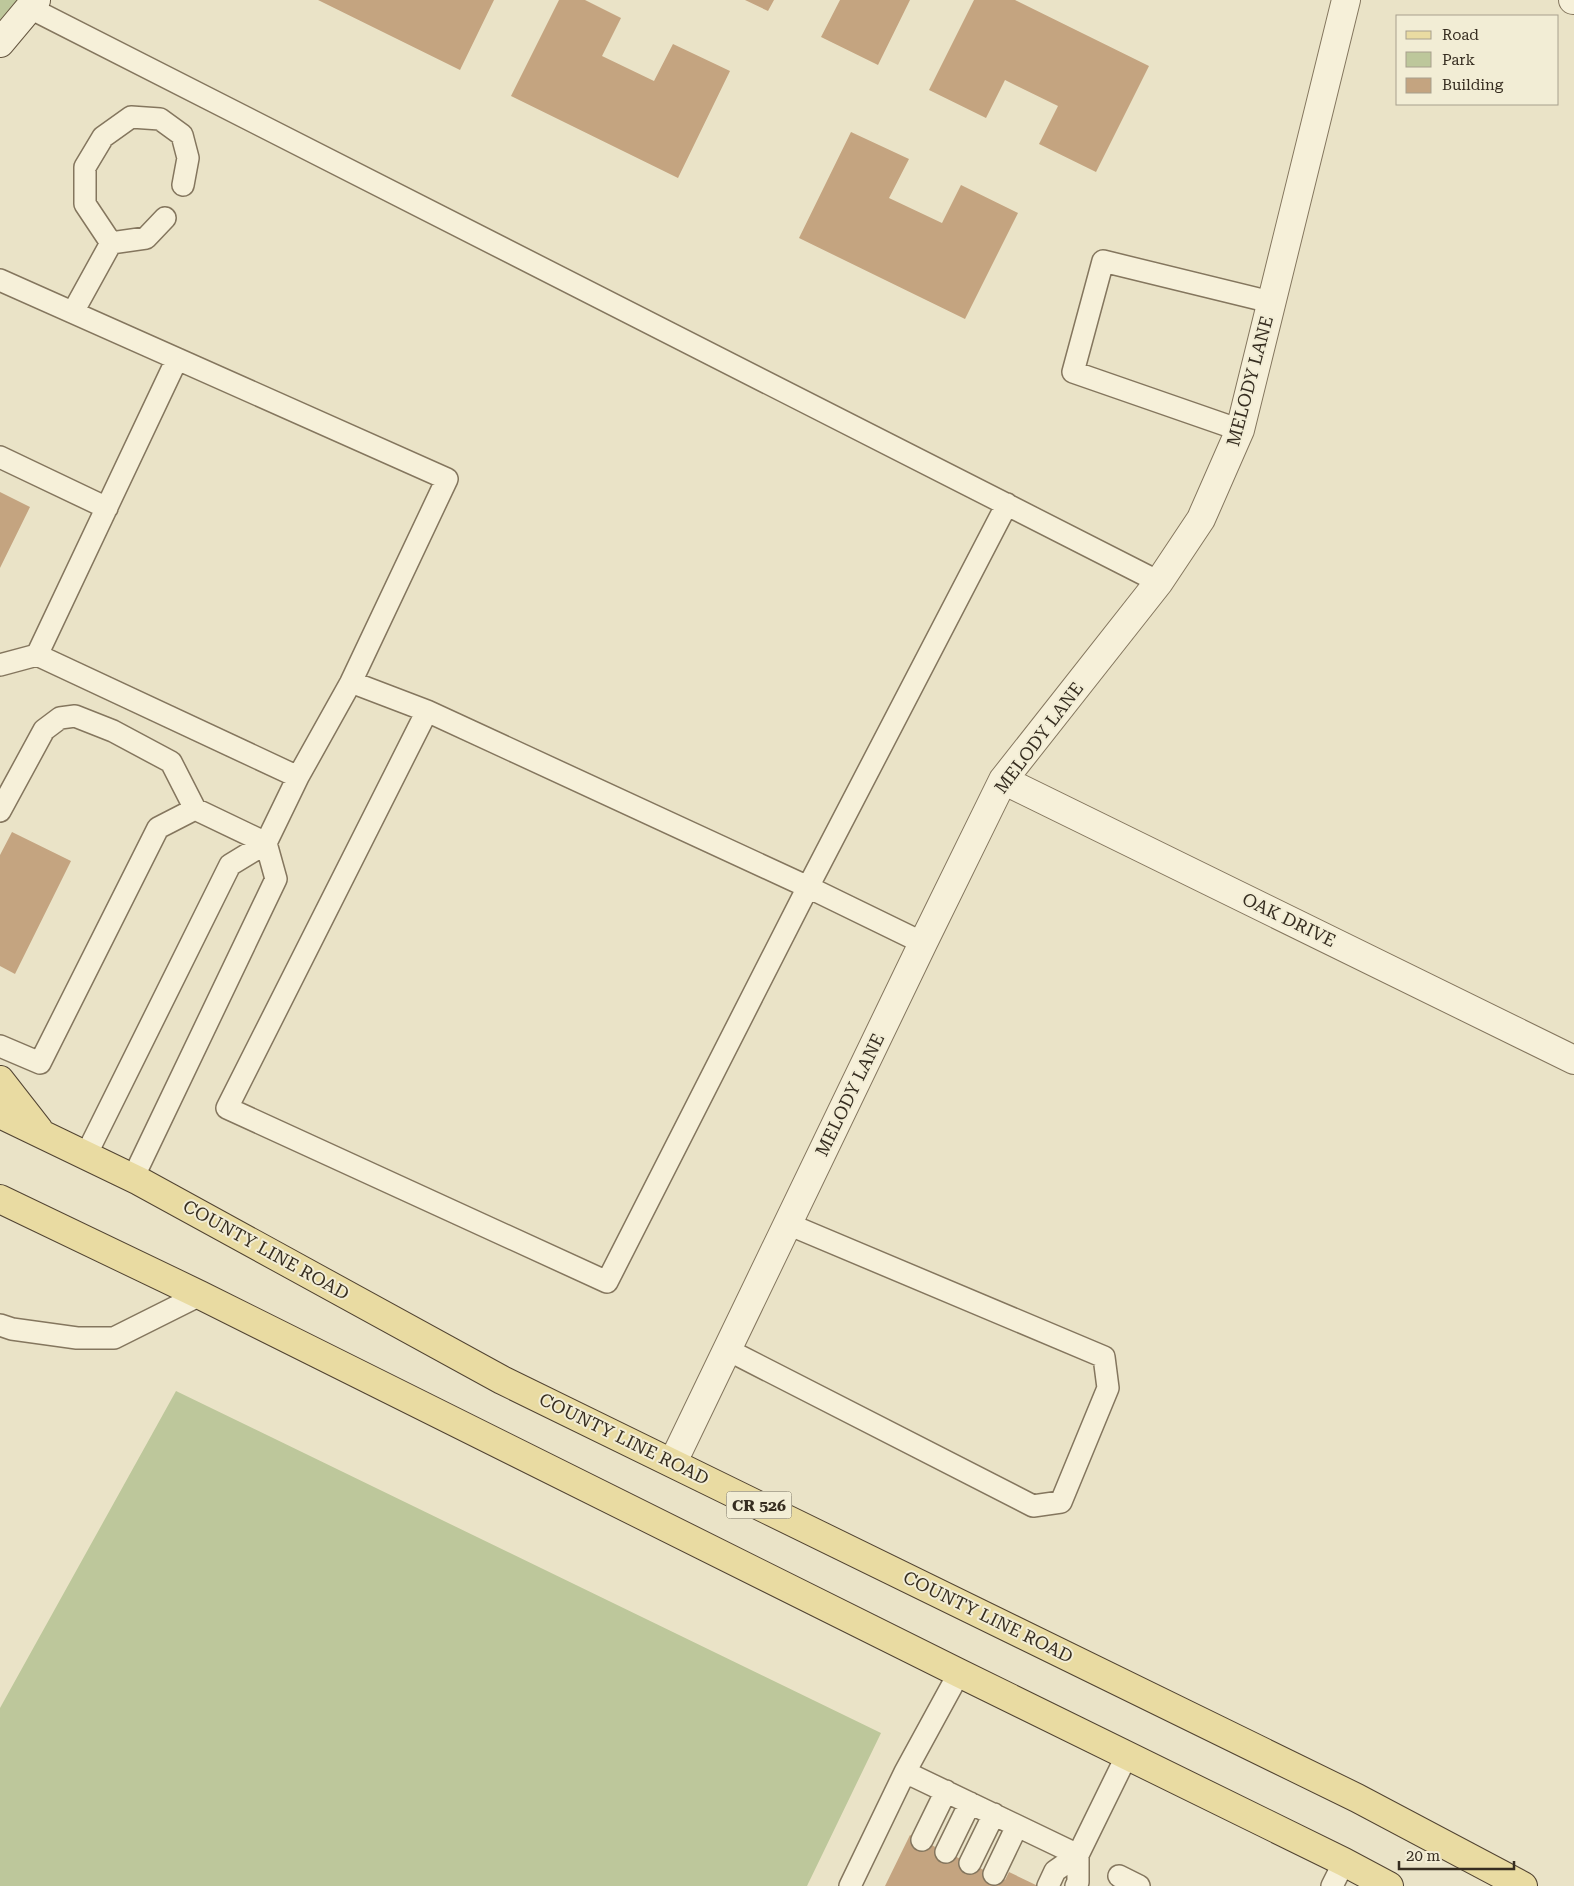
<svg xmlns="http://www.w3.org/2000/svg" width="1574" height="1886" font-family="'Roboto Serif',serif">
<rect width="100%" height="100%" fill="#eae3c7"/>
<path fill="#bdc79b" d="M0 0H30L0 43Z
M176 1391 881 1733 807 1886H0V1708Z"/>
<path fill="#c4a480" d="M318 0H494L460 70Z
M559 0H585L621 18 602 56 654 81 673 44 730 71 678 178 511 96Z
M745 0H774L768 11Z
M840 0H910L878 65 821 37Z
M974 0H1015L1149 66 1096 172 1039 144 1058 106 1005 80 986 118 929 90Z
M851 132 909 159 889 198 942 223 961 185 1018 213 965 319 799 238Z
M0 492 30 507 0 568Z
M12 832 71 861 15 974 0 966V855Z
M910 1835 1005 1880 1009 1872 1038 1886H885Z"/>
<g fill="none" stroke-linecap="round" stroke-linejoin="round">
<defs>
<path id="lane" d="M30 8 1159 582
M165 218 146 238 111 243 85 204V167L103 137 131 117 160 119 182 135 188 158 183 185
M0 280 447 479 351 682 427 711
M73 312 111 243
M1240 430 1073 372 1103 261 1271 302
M0 457 107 508
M37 655 177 359
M0 665 37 655 298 777 266 843 230 865 86 1155
M298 777 351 682
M0 811 44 730 60 718 75 716 113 731 171 762 195 809 266 843 276 879 133 1178
M923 943 808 887 607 1282 227 1108 427 711 808 887 1007 504
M0 1046 40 1063 158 828 195 809
M0 1325 12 1329 77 1338H114L200 1295
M728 1350 1033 1506 1061 1502 1108 1388 1104 1357 788 1224
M905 1772 1078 1855 1055 1871 1048 1886
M922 1840 946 1791
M946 1852 970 1803
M970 1863 994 1814
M994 1874 1017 1826
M1119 1876 1139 1886
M850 1886 905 1772 959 1673
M1076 1886 1078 1882V1855L1127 1755
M1332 1886 1344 1862"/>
<path id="street" d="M1573 0H1574
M1003 780 1574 1060
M673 1462 923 943 1003 780 1159 582 1201 519 1240 430 1346 0"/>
<path id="secondary" d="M0 43 36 0"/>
<path id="primary" d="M0 1080 39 1130
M0 1114 139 1181 502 1380 1357 1798 1523 1886
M0 1199 200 1295 959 1673 1344 1862 1389 1886"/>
</defs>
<use href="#lane" stroke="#84765e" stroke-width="24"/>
<use href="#street" stroke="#84765e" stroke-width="30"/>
<use href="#secondary" stroke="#665741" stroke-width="30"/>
<use href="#primary" stroke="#524432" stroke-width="30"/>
<use href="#lane" stroke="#f6f0d9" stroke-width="21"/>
<use href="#street" stroke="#f6f0d9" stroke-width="28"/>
<use href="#secondary" stroke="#f6f0d9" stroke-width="28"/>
<use href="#primary" stroke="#e9dba2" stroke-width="28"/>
</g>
<g text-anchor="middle" stroke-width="4" stroke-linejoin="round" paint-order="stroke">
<rect fill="#f2edd5" stroke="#6e6756" stroke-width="1" x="726.5" y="1491.5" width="65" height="27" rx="4"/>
<g font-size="16" font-weight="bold" fill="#362d20">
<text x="759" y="1511">CR 526</text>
</g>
<g font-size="18" fill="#362d20" stroke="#f2edd5">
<text transform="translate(1250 381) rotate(-75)" y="6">MELODY LANE</text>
<text transform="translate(1039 738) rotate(-53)" y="6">MELODY LANE</text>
<text transform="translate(1289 920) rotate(26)" y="6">OAK DRIVE</text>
<text transform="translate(850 1095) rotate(-64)" y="6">MELODY LANE</text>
<text transform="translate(266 1250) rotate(29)" y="6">COUNTY LINE ROAD</text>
<text transform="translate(624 1439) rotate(26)" y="6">COUNTY LINE ROAD</text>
<text transform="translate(988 1617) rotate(26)" y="6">COUNTY LINE ROAD</text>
</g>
</g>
<rect x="1396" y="15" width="162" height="90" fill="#f2edd5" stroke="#a7a08d"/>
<rect x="1406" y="31" width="25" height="8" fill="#e9dba2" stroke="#a7a08d"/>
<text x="1442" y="40" font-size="15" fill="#362d20">Road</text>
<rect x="1406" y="52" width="25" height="15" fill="#bdc79b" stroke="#a7a08d"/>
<text x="1442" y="65" font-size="15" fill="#362d20">Park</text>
<rect x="1406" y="78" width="25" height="15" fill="#c4a480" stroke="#a7a08d"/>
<text x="1442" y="90" font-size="15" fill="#362d20">Building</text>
<path d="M1399 1861v8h115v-8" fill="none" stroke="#362d20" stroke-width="2.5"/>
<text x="1406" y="1861" font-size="15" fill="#362d20" stroke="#f2edd5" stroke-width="4" paint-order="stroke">20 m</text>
</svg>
